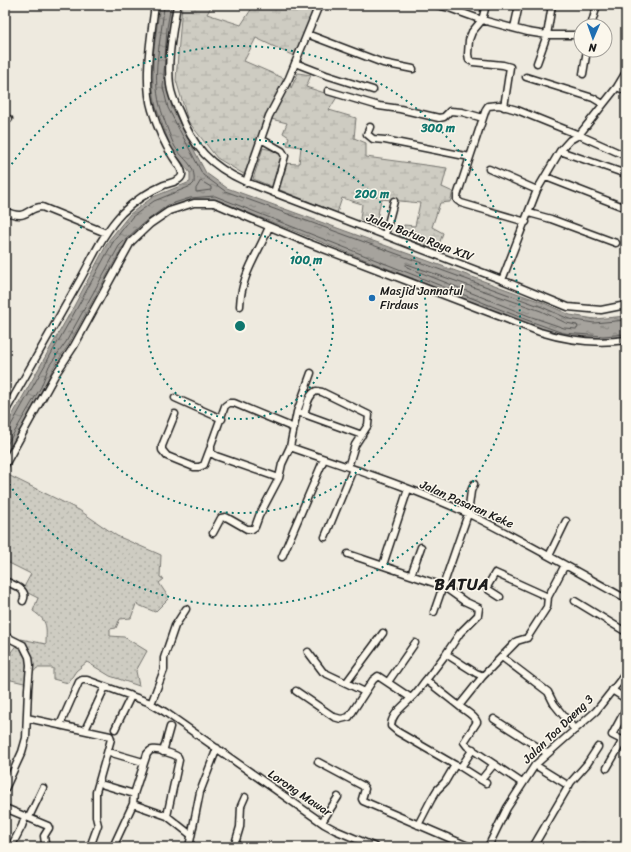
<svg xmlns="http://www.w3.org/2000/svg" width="631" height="852" font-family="Sriracha,sans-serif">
<defs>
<pattern id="green-dots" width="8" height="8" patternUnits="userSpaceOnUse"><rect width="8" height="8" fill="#ceccc2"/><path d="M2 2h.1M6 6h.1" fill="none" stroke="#b0afa6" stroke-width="1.8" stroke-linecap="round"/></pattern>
<pattern id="wetland-marsh" width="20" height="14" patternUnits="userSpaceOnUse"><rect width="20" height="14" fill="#ceccc2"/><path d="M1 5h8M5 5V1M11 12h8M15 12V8" fill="none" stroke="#b0afa6"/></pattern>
<pattern id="water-ripples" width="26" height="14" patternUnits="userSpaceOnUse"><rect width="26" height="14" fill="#a6a39d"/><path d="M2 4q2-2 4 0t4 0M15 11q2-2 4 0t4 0" fill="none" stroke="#86847f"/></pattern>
</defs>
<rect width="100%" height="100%" fill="#eeeadf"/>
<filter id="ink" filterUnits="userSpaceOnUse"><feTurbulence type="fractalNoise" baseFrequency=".025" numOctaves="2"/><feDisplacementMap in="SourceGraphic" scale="8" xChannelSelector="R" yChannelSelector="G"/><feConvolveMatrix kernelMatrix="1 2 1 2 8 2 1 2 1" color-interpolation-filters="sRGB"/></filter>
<g filter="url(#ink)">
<path fill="url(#green-dots)" stroke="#75746f" d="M6 474 79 510 117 536 161 555 160 577 164 579 159 583 169 598 155 612 136 604 131 618 120 619 116 628 110 629V636L124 637 147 651 136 671 139 686 110 676 87 662 76 671 68 683 53 679V668H37L24 683 7 679 11 652 21 639 46 644C46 627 49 622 33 611L38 598 24 591V587L31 574 5 561V477Z"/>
<path fill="url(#wetland-marsh)" stroke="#75746f" d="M182 5H212L207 14 241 25 254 5H321L300 59 256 38 244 61 290 81 291 88 298 73 311 75 306 87 337 97 329 110 356 118 354 138 366 143V157L447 168 442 187 453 192 450 202 440 203 432 227 443 233 437 250 399 236 404 225 415 226 420 203 381 199 376 225 360 219 362 204 342 198 337 213 253 179 263 148 285 153 283 163 299 164 301 147 287 145 289 137 283 133 287 123 271 119 247 176 217 158 188 121 176 80Z"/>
<path fill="url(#water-ripples)" stroke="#6f6d69" d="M160 5H175L171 28 167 87 172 108 206 173 227 188 544 303 570 315 595 319 626 316V337L603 340 562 337 526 324 214 199 190 202 144 228 122 248 69 344 53 368 44 389 5 456V428L74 306 109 240 130 214 153 197 190 182V173L171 148 156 107 153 89V55Z"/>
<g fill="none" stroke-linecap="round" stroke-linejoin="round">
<path stroke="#535250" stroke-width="1" d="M171 5 167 28 163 87 168 108 203 175 225 191 542 307 569 319 594 323 626 320
M201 181 211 187V190L196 192V189Z
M407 264 541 311 566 323 577 325 578 328 576 329 564 328 529 316 407 267 406 265Z
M5 429 10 427 77 308 113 242 132 217 154 201 191 186 194 183C196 164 184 161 175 147 170 137 163 117 160 106 151 72 162 39 164 5
M5 448 41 387 49 366 66 342 119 246 141 225 168 205 190 198 215 196 527 320 563 333 603 336 626 334"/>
<defs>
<path id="minor" d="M177 5C173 30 167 59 170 85 171 93 175 103 179 111 193 147 210 166 246 182L502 280 568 307 601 310 626 305
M437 5 449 8 482 20 528 32 547 35H581
M486 5 482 20 472 32 469 40 468 54 469 60 473 62 503 65 510 67 504 107
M591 26 597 5
M514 28 519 5
M307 34 383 63 413 69
M295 63 326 75 373 90
M537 63 547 35 552 5
M583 74 587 50
M526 77 593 98 603 104
M617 87 626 91
M328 91 379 106 400 109 439 118 444 117 450 111 462 112 483 118
M5 118 9 119
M370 127 367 134 373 139 385 140 470 157
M261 139 282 151 285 156 274 193
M560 151 626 174
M489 169 537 190
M546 177 626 208
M246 182 269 116 289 78 319 5
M5 211C28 222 26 207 42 207L106 233
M529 213 551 219 616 243
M526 222 461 203 457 200V196L486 109 488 106 499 105 517 110 579 135 626 156
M385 235 394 201
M502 280 537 190 560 151 570 140 579 135 617 87 626 72
M240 306C241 275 258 254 269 227
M175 398 222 419
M5 412C30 368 55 324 80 280 93 257 103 233 122 213 133 202 150 191 164 185 170 183 181 181 182 175 183 169 176 162 173 157 163 142 157 127 152 110 143 81 151 36 155 5
M297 412 304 414C307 406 308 395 316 391L322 392 369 415 368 425 355 445 348 467
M175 414 162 446V450L167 456 194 467H199L204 465 210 449
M304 414 362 435
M290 447C350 468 411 487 469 514 522 540 574 570 626 599
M5 465 55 375 74 346 131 242 150 224 169 211 194 203H214L308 243 540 332C569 341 596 344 626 340
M279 478 216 456 211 453V445L225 406 229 403H234L294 428
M474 484 471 491 468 514 443 586 464 601 479 608 478 615 460 633 446 654 476 673 483 676 517 641 527 638 547 607 548 597 565 565
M213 533 221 518 226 517 247 529H252L255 527 259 516 279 478 282 464 290 447 297 412 311 373
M325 537 353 469
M348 554 443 586 434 612
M549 556 566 521
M282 557 324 459
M383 565 408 489
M411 575 421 547
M5 581C13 585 29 589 23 601
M500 597 489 590 487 587 495 573 548 597
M575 601 626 632
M5 636 23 645 29 657 30 665 28 689 26 738 22 752 5 789
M308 652 323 672 365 692
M502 657 548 692 554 704 575 730
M483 676 459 706C465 711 474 715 477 722L464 742 467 746 522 783
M426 680 446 654
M388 682 415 643
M346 683 383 633
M612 690 626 699
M296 691 334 717 341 719 349 717 373 680 378 676 411 698
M151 704 164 670V658L175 626 186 609
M459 706 426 680C421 686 417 693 411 698 404 706 391 714 391 726L398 732 455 765 461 767 486 783
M626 709 612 735 626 742
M27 718 110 736 111 739 96 792V817L98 825 90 847
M494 719 547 753
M60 725 79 682 82 680H87L148 702 165 712 324 824 335 830 375 847
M115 729 131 696
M85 730 105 687
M163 752 170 727
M112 753 143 762
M318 762 363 786 365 789 362 799 363 801 470 847
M535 765 569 786
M461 767 473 749
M607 768 623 740
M481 780 494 764
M104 785 134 794
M133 804 134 794 147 754C149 752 150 750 152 750 158 749 174 754 178 757L179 760 167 816
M5 808 48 826 49 828 44 836 45 843 43 847
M29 817 43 788
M322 822 338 797
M418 825 431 800 437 790 445 782 455 765
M11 847 22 826 25 817
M113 847 133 804 167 816 191 835
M189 847 200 792 217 748
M234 847 240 827 241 806 245 797
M488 847 507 808 535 765 596 711 626 673
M533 847 571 782 587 764 598 747
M582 847H584"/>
</defs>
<use href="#minor" stroke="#1c1c1c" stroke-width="9"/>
<use href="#minor" stroke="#fbf7ec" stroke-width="6"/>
</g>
</g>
<g fill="none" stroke="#0f766e" stroke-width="2" stroke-dasharray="2 4">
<circle cx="240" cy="326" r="93"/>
<circle cx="240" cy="326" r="187"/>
<path d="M5 174A280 280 0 1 1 5 478"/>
</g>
<circle fill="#1f6fb2" stroke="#fbf7ec" stroke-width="1.5" cx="372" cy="298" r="4"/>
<g text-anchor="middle" stroke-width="3" stroke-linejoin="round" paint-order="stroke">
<g font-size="12" fill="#1c1c1c" stroke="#fbf7ec">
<text transform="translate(420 237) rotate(21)" y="4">Jalan Batua Raya XIV</text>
<text transform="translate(467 504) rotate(24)" y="4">Jalan Pasaran Keke</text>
<text transform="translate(558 729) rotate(-44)" y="4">Jalan Toa Daeng 3</text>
<text transform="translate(300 793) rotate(34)" y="4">Lorong Mawar</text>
</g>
<g font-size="12" fill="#1c1c1c" stroke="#fbf7ec" text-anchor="start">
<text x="380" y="295">Masjid Jannatul<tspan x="380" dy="14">Firdaus</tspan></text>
</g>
<g font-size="16" font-weight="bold" letter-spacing="1" fill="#1c1c1c" stroke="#fbf7ec">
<text x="462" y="590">BATUA</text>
</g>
</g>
<circle cx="240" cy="326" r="6" fill="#0f766e" stroke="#fbf7ec" stroke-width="2"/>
<g font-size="12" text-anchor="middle" font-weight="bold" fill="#0f766e" stroke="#fbf7ec" stroke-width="3" stroke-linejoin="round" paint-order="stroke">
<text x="438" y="132">300 m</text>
<text x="372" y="198">200 m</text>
<text x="306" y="264">100 m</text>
</g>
<rect width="631" height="852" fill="none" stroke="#fbf7ec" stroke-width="20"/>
<rect x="10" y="10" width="611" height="832" fill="none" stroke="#1c1c1c" stroke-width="1.5" filter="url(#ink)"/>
<g transform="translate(593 38) rotate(182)"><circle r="19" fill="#fbf7ec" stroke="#a29f99"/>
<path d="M0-3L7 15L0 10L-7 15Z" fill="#1f6fb2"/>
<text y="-6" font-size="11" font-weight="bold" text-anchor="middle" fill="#1c1c1c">N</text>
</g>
</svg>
